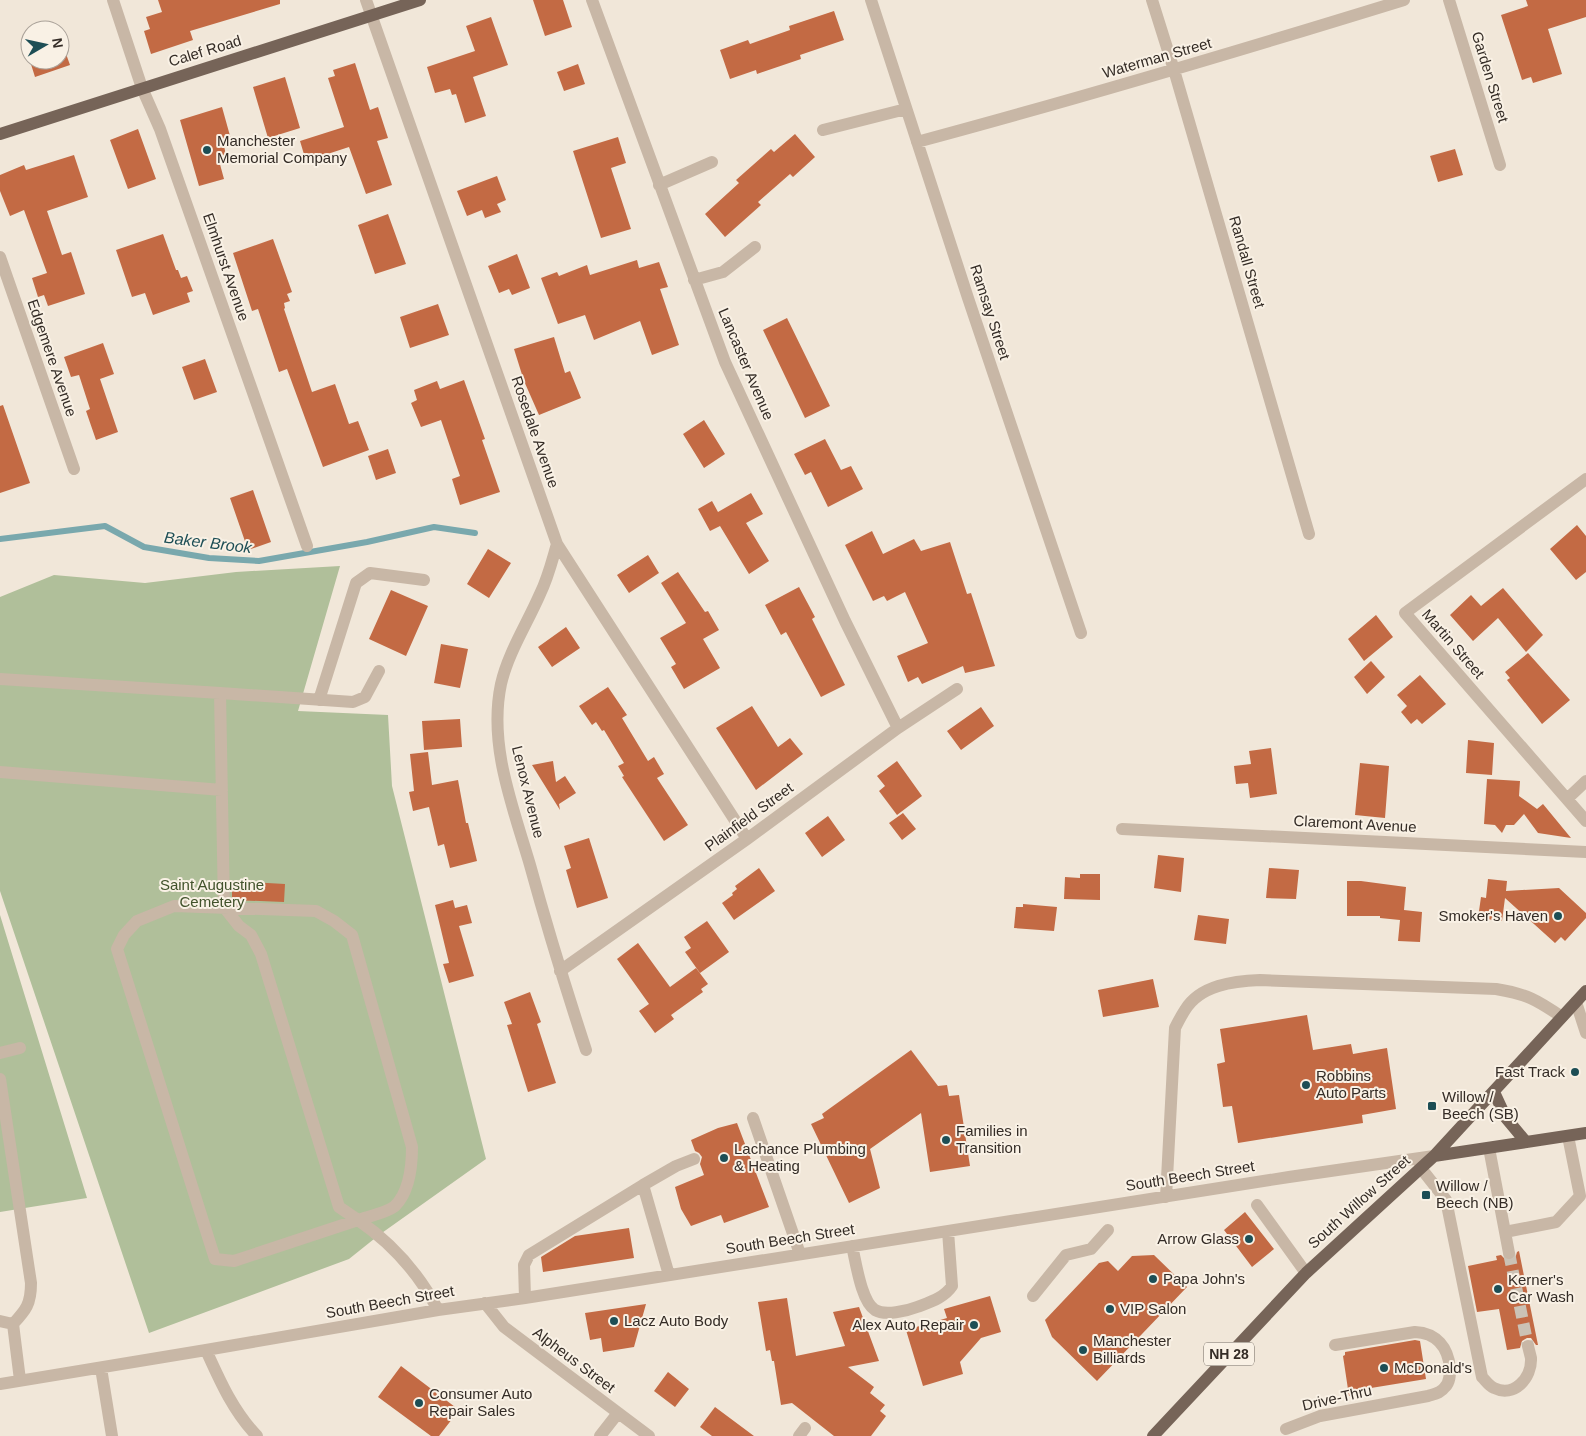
<svg xmlns="http://www.w3.org/2000/svg" width="1586" height="1436" font-family="Helvetica,sans-serif">
<rect width="100%" height="100%" fill="#f1e7d9"/>
<path fill="#b0bf9a" d="M340 566 298 711 388 715 392 786 486 1159 379 1235 349 1259 149 1333 0 891V597L54 575 145 583 236 572Z
M0 915 87 1198 0 1212Z"/>
<g fill="none" stroke-linecap="round" stroke-linejoin="round">
<path stroke="#79a8ad" stroke-width="6" d="M0 539 105 526 144 547 209 558 259 561 367 542 434 527 475 533"/>
</g>
<path fill="#c36a44" d="M158 0H280V4L190 31 193 40 151 54 144 31 150 29 146 17 162 12Z
M533 0H563L572 27 545 36Z
M1526 0H1586V17L1548 29 1562 74 1533 83 1531 77 1522 80 1501 15 1528 6Z
M834 11 844 40 800 55 801 59 757 74 756 70 730 79 720 50 748 40 750 44 790 30 789 26Z
M491 17 508 65 473 77 486 116 465 123 456 94 452 95 450 89 435 93 427 67 475 51 466 26Z
M60 37 70 65 35 77 24 42 30 40V60H60Z
M355 63 370 110 378 107 388 138 377 141 392 185 366 194 349 147 306 161 300 141 344 127 328 78 335 76 333 70Z
M578 64 585 84 564 91 557 72Z
M285 77 300 128 268 138 253 87Z
M222 107 232 143 224 146 226 155 218 157 224 179 199 186 180 120Z
M138 129 156 179 128 189 110 140Z
M795 134 815 157 793 177 790 174 758 202 761 205 725 237 705 214 739 183 736 180 771 149 774 152Z
M618 137 626 163 611 168 631 229 601 238 573 151Z
M1455 149 1463 175 1438 182 1430 156Z
M74 155 88 197 47 211 62 255 71 252 85 294 48 306 44 295 38 297 32 278 47 273 24 210 10 216 0 191V175L24 165 26 170Z
M497 176 506 200 497 204 501 212 485 218 482 210 467 216 457 191Z
M388 214 406 264 375 274 358 225Z
M163 234 176 270H178L181 278 187 276 193 291 187 293 190 302 153 315 145 293 132 297 116 250Z
M273 239 292 292 287 294 290 301 284 303 285 308 284 309 312 392 335 384 349 424 358 421 369 450 323 467 287 369 279 372 258 309 252 311 233 253Z
M517 254 530 288 512 295 509 289 499 293 488 266Z
M637 260 639 268 659 262 668 287 660 289 679 345 652 355 640 321 594 340 585 315 558 324 541 278 557 272 559 276 587 265 590 275Z
M438 304 449 335 410 348 400 317Z
M787 318 830 406 805 418 763 330Z
M554 337 565 373 570 371 581 398 539 415 524 381 514 349Z
M103 343 114 374 100 379 118 432 96 440 86 411 90 409 79 375 71 377 64 357Z
M205 359 217 392 194 400 182 367Z
M464 380 485 439 482 440 500 492 460 505 452 479 460 476 441 420 421 427 411 403 417 400 414 390 437 381 440 389Z
M3 405 30 483 0 493V406Z
M704 420 725 454 704 468 683 434Z
M825 439 841 470 851 466 863 489 828 507 811 472 805 475 794 454Z
M388 449 396 473 376 480 368 456Z
M253 490 271 542 248 550 230 498Z
M751 493 763 514 746 523 769 561 749 574 720 526 710 531 698 509 712 501 718 512Z
M1577 525 1586 536V572L1576 580 1550 549Z
M872 531 883 554 914 539 921 551 950 542 967 594 971 593 995 666 965 673 963 666 922 684 918 677 908 682 897 656 928 643 905 592 887 601 884 596 873 601 845 545Z
M488 549 511 563 489 598 467 584Z
M648 555 659 573 629 593 617 575Z
M678 572 705 612 708 611 719 630 703 639 720 668 684 689 671 667 676 664 660 638 686 623 661 583Z
M799 587 815 617 812 619 845 685 821 697 786 632 781 635 765 605Z
M1503 588 1543 635 1526 652 1498 618 1473 641 1450 615 1471 595 1481 606Z
M391 590 428 606 406 656 369 639Z
M1376 615 1393 637 1364 661 1348 639Z
M566 627 580 648 552 667 538 647Z
M441 644 468 649 460 688 434 683Z
M1528 653 1570 700 1542 724 1507 680 1510 678 1505 672Z
M1371 661 1385 677 1367 694 1354 677Z
M1420 675 1446 704 1422 724 1417 719 1411 724 1401 712 1407 706 1397 695Z
M608 687 627 715 622 718 648 761 654 757 664 774 657 778 688 825 664 841 622 777 624 776 618 766 624 763 604 730 602 731 596 722 592 725 579 706Z
M752 706 778 747 790 738 803 754 756 790 716 728Z
M981 707 994 726 961 750 947 731Z
M460 719 462 747 424 750 422 721Z
M1468 740 1494 743 1492 775 1466 773Z
M1271 748 1277 794 1250 798 1248 783 1236 784 1234 766 1251 764 1249 751Z
M428 752 432 785 458 780 466 823H468L477 861 450 868 444 844 438 846 429 807 413 811 409 792 414 791 410 754Z
M553 761 556 782 565 776 576 793 559 804 560 810 532 765Z
M897 761 922 796 897 815 879 791 885 786 877 776Z
M1360 763 1389 766 1385 818 1355 815Z
M1487 779 1520 781 1519 796 1537 809 1543 804 1571 838 1538 833 1524 814 1514 825H1506L1502 833 1495 825 1484 824Z
M903 813 916 829 902 840 889 823Z
M828 816 845 840 822 857 805 833Z
M589 838 608 898 577 908 566 870 571 868 564 846Z
M1158 855 1184 858 1181 892 1154 888Z
M759 868 775 891 734 920 722 903 733 895 732 893 737 889 735 886Z
M1269 868 1299 870 1296 899 1266 898Z
M1080 874H1100V900L1064 899 1065 877 1080 878Z
M1488 879 1507 881 1506 891 1559 888 1586 913V918L1565 941 1561 937 1555 943 1505 898 1502 921 1478 918 1481 897 1486 898Z
M232 881 285 884 284 902 232 900Z
M1347 881H1361L1406 887 1404 910 1422 912 1420 942 1398 941 1400 920 1380 918V916H1347Z
M453 900 455 908 467 905 472 923 459 926 474 976 449 983 443 964 449 963 435 905Z
M1023 904 1057 907 1054 931 1014 928 1016 907H1023Z
M1198 915 1229 919 1226 944 1194 940Z
M707 921 729 952 700 973 685 952 691 948 684 937Z
M638 943 670 987 696 968 708 984 701 989 703 992 671 1015 674 1019 655 1033 639 1011 649 1004 617 959Z
M1153 979 1159 1007 1103 1017 1098 990Z
M530 992 541 1022 537 1024 556 1083 528 1092 507 1025 512 1024 504 1002Z
M1307 1015 1313 1050 1351 1044 1353 1054 1387 1048 1396 1109 1362 1115 1363 1123 1238 1143 1232 1106 1223 1107 1217 1064 1225 1062 1220 1029Z
M911 1050 938 1086 947 1085 949 1096 959 1095 970 1166 930 1172 921 1113 870 1149 880 1188 849 1203 811 1124 824 1118 822 1114Z
M737 1123 769 1207 724 1223 721 1215 691 1226 681 1209 675 1187 704 1175 700 1164 702 1157 699 1153 695 1151 691 1140 718 1128Z
M1245 1212 1274 1249 1252 1267 1224 1230Z
M629 1228 634 1258 543 1272 541 1257 575 1236Z
M1519 1251 1538 1345H1536L1531 1338H1527L1522 1341 1520 1348 1507 1350 1499 1309 1477 1312 1468 1266 1497 1260 1496 1256 1501 1255 1506 1260 1511 1261 1515 1259 1517 1252Z
M1154 1255 1187 1287 1097 1381 1052 1337 1045 1320 1099 1263 1108 1261 1118 1271 1132 1256Z
M990 1296 1001 1332 981 1338 960 1362 963 1374 923 1386 906 1330 947 1318 944 1309Z
M787 1298 796 1356 845 1346 833 1312 859 1307 879 1361 848 1367 874 1387 870 1393 885 1405 880 1411 886 1416 871 1436H834L792 1403 781 1405 774 1361H772L770 1350 766 1351 758 1302Z
M646 1304 634 1347 603 1352 601 1338 590 1340 585 1313Z
M1415 1340 1420 1341 1426 1379 1371 1388 1372 1392 1349 1396 1343 1356 1345 1355V1352Z
M401 1366 459 1410 439 1436H431L378 1397Z
M668 1372 689 1389 675 1407 654 1391Z
M715 1407 754 1436H712L700 1427Z"/>
<g fill="none" stroke-linecap="round" stroke-linejoin="round">
<path stroke="#cbc2b5" stroke-width="12" stroke-dasharray="12 6" stroke-linecap="butt" d="M1509 1253 1528 1346"/>
<path stroke="#c8b7a6" stroke-width="12" d="M113 0 142 88 160 129 307 546
M366 0 557 544 747 839
M592 0 725 362 845 621 898 728
M871 0 968 298 1081 633
M1152 0 1174 70 1309 534
M1449 0 1500 165
M823 130 906 109
M917 142C1081 98 1242 50 1404 0
M659 185 712 162
M0 257 74 469
M694 280 723 272 755 247
M1586 479 1405 613 1586 821
M557 544C552 561 548 578 540 594 527 624 508 653 501 684 488 745 513 807 530 865 547 927 566 989 586 1050
M0 679 220 693 224 907 239 926 251 935 261 954 339 1207 358 1220C366 1217 389 1212 395 1206 410 1191 412 1166 412 1147L352 935 334 921 316 911 174 906 137 921 124 935 117 949 215 1259 234 1261 358 1220C393 1244 418 1272 438 1310
M220 693 353 702 365 697 379 671
M319 700 356 583 370 573 424 580
M0 772 222 790
M1567 799 1586 781
M1122 829 1586 852
M560 971 747 839 898 728 957 689
M1576 1002 1586 1033
M0 1053 20 1048
M0 1079 31 1283C31 1304 26 1310 13 1324L20 1380
M753 1118 800 1254
M1489 1148 1509 1253
M1420 1167 1446 1200 1482 1377C1486 1381 1489 1386 1494 1388 1514 1398 1532 1378 1531 1358 1530 1354 1529 1350 1528 1346
M643 1185 676 1166 694 1159
M1166 1197 1175 1028C1178 1022 1181 1016 1185 1010 1200 985 1234 981 1260 980L1496 989C1527 994 1537 1000 1562 1017
M1257 1205 1306 1273
M1505 1232 1556 1222 1580 1196 1568 1136
M852 1246C856 1262 861 1301 875 1310 885 1316 907 1311 917 1307 930 1302 944 1298 952 1286L948 1231
M1033 1296 1066 1255 1091 1249 1108 1230
M525 1298 524 1265 529 1255 643 1185 669 1275
M485 1303 504 1327 649 1436
M0 1321 13 1324
M206 1350C220 1381 233 1411 257 1436
M101 1368 112 1436
M0 1384 206 1350 438 1310 525 1298 1289 1177 1434 1156
M1286 1429 1320 1416 1428 1396C1434 1394 1441 1393 1445 1387 1450 1382 1450 1375 1450 1368 1448 1348 1437 1333 1415 1332L1335 1345
M600 1436 618 1413
M799 1436 805 1428"/>
<path stroke="#766458" stroke-width="12" d="M0 134 420 0
M1494 1092 1506 1118 1526 1142
M1434 1156 1586 1133
M1153 1436 1306 1273 1434 1156 1586 991"/>
</g>
<g fill="#1d4e55" stroke="#f9f1e5" stroke-width="2">
<circle cx="207" cy="150" r="5"/>
<circle cx="1558" cy="916" r="5"/>
<circle cx="1575" cy="1072" r="5"/>
<circle cx="1306" cy="1085" r="5"/>
<rect x="1427" y="1101" width="10" height="10" rx="2.5"/>
<circle cx="946" cy="1140" r="5"/>
<circle cx="724" cy="1158" r="5"/>
<rect x="1421" y="1190" width="10" height="10" rx="2.5"/>
<circle cx="1249" cy="1239" r="5"/>
<circle cx="1153" cy="1279" r="5"/>
<circle cx="1498" cy="1289" r="5"/>
<circle cx="1110" cy="1309" r="5"/>
<circle cx="614" cy="1321" r="5"/>
<circle cx="974" cy="1325" r="5"/>
<circle cx="1083" cy="1350" r="5"/>
<circle cx="1384" cy="1368" r="5"/>
<circle cx="419" cy="1403" r="5"/>
</g>
<g text-anchor="middle" stroke-width="4" stroke-linejoin="round" paint-order="stroke">
<rect fill="#f9f1e5" stroke="#6f675f" stroke-width="1" x="1204" y="1342.5" width="50" height="23" rx="4"/>
<g font-size="14" font-weight="bold" fill="#342c26">
<text x="1229" y="1359">NH 28</text>
</g>
<g font-size="15" fill="#342c26" stroke="#f9f1e5">
<text transform="translate(205 51) rotate(-17)" y="5">Calef Road</text>
<text transform="translate(1157 58) rotate(-16)" y="5">Waterman Street</text>
<text transform="translate(1490 77) rotate(73)" y="5">Garden Street</text>
<text transform="translate(1247 262) rotate(74)" y="5">Randall Street</text>
<text transform="translate(226 267) rotate(71)" y="5">Elmhurst Avenue</text>
<text transform="translate(990 312) rotate(72)" y="5">Ramsay Street</text>
<text transform="translate(52 358) rotate(71)" y="5">Edgemere Avenue</text>
<text transform="translate(746 364) rotate(67)" y="5">Lancaster Avenue</text>
<text transform="translate(535 432) rotate(71)" y="5">Rosedale Avenue</text>
<text transform="translate(1453 644) rotate(49)" y="5">Martin Street</text>
<text transform="translate(528 792) rotate(76)" y="5">Lenox Avenue</text>
<text transform="translate(749 817) rotate(-36)" y="5">Plainfield Street</text>
<text transform="translate(1355 824) rotate(3)" y="5">Claremont Avenue</text>
<text transform="translate(1190 1176) rotate(-9)" y="5">South Beech Street</text>
<text transform="translate(1359 1202) rotate(-42)" y="5">South Willow Street</text>
<text transform="translate(790 1239) rotate(-9)" y="5">South Beech Street</text>
<text transform="translate(390 1302) rotate(-10)" y="5">South Beech Street</text>
<text transform="translate(574 1360) rotate(37)" y="5">Alpheus Street</text>
<text transform="translate(1337 1398) rotate(-13)" y="5">Drive-Thru</text>
</g>
<g font-size="15" fill="#342c26" stroke="#f9f1e5" text-anchor="start">
<text x="217" y="146">Manchester<tspan x="217" dy="17">Memorial Company</tspan></text>
<text x="1548" y="921" text-anchor="end">Smoker's Haven</text>
<text x="1565" y="1077" text-anchor="end">Fast Track</text>
<text x="1316" y="1081">Robbins<tspan x="1316" dy="17">Auto Parts</tspan></text>
<text x="1442" y="1102">Willow /<tspan x="1442" dy="17">Beech (SB)</tspan></text>
<text x="956" y="1136">Families in<tspan x="956" dy="17">Transition</tspan></text>
<text x="734" y="1154">Lachance Plumbing<tspan x="734" dy="17">&amp; Heating</tspan></text>
<text x="1436" y="1191">Willow /<tspan x="1436" dy="17">Beech (NB)</tspan></text>
<text x="1239" y="1244" text-anchor="end">Arrow Glass</text>
<text x="1163" y="1284">Papa John's</text>
<text x="1508" y="1285">Kerner's<tspan x="1508" dy="17">Car Wash</tspan></text>
<text x="1120" y="1314">VIP Salon</text>
<text x="624" y="1326">Lacz Auto Body</text>
<text x="964" y="1330" text-anchor="end">Alex Auto Repair</text>
<text x="1093" y="1346">Manchester<tspan x="1093" dy="17">Billiards</tspan></text>
<text x="1394" y="1373">McDonald's</text>
<text x="429" y="1399">Consumer Auto<tspan x="429" dy="17">Repair Sales</tspan></text>
</g>
<g font-size="15" fill="#41522b" stroke="#f9f1e5">
<text x="212" y="890">Saint Augustine<tspan x="212" dy="17">Cemetery</tspan></text>
</g>
<g font-size="16" font-style="italic" fill="#1d4e55" stroke="#f9f1e5">
<text transform="translate(208 542) rotate(7)" y="6">Baker Brook</text>
</g>
</g>
<g transform="translate(45 45) rotate(81)"><circle r="24" fill="#f9f1e5" stroke="#aaa299"/>
<path d="M0-4L9 19L0 12L-9 19Z" fill="#1d4e55"/>
<text y="-8" font-size="14" font-weight="bold" text-anchor="middle" fill="#342c26">N</text>
</g>
</svg>
